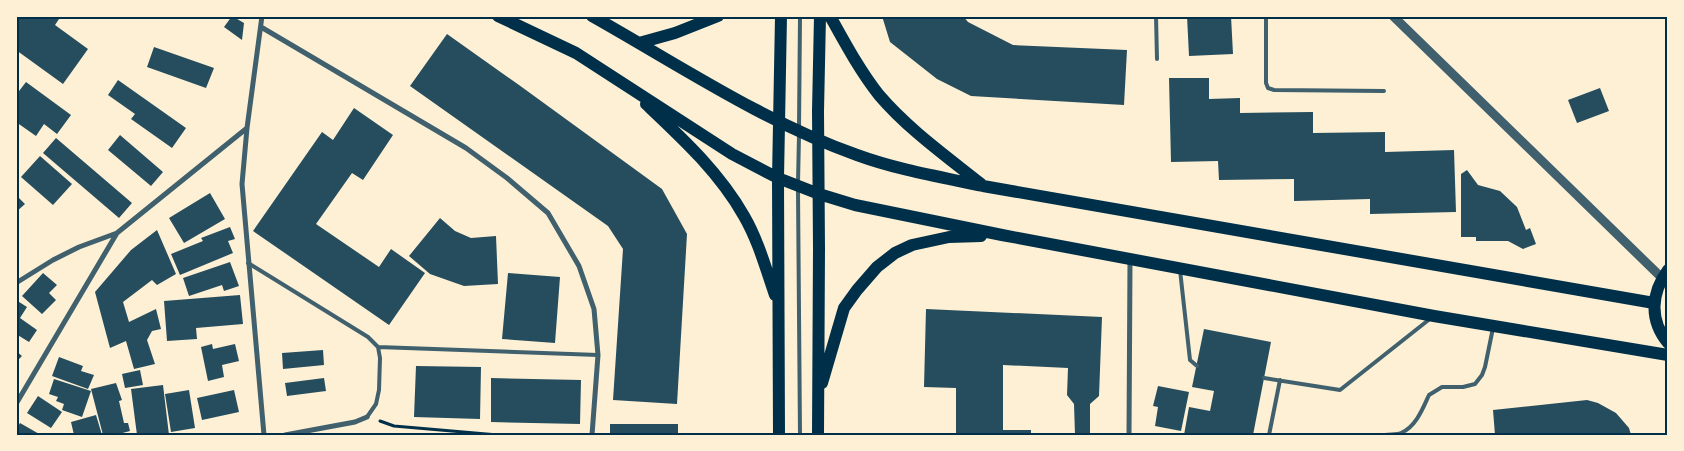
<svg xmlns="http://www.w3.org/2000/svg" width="1684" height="451" font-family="'IBM Plex Sans',sans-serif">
<rect width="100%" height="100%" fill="#fdf0d5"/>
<path fill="#264d5e" d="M16 16H61L55 25 88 49 63 84 16 50Z
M232 16 244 23 242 40 224 27Z
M882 16H963L968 22 1013 45 1127 50 1124 105 971 96 937 79 890 42Z
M1187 16H1231L1233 54 1189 56Z
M447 34 519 85 662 189 687 234 677 404 613 400 623 249 608 226 410 86Z
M154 47 214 68 206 88 147 67Z
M1169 78H1209V99L1240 98V113L1313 112V133L1385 132V152L1454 150 1456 212 1370 214V199L1294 201V179L1219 180 1218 161 1171 162Z
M118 80 186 128 172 148 131 119 135 114 108 95Z
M26 82 71 115 57 134 44 124 36 136 16 122V95Z
M1600 88 1609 111 1577 123 1568 100Z
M354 108 393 135 363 180 352 173 316 224 379 267 391 249 425 273 389 325 253 231 322 132 333 140Z
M120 135 163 172 151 186 108 150Z
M56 138 132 203 119 218 43 153Z
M40 156 72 184 53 205 21 177Z
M1467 170 1478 185 1500 191 1517 207 1526 230 1530 228 1536 244 1523 249 1508 241H1476V237H1461V174Z
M210 193 225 219 184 243 169 218Z
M16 195 25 204 16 212Z
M440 218 455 231 471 238 496 236 498 284 464 286 430 274 409 256Z
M230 227 235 239 228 241 233 253 180 275 171 254 203 241 201 238Z
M157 230 176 274 157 285 152 280 123 302 129 322 156 309 161 329 152 331 147 340 155 364 134 369 126 341 110 348 95 292 131 250Z
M230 262 239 286 224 291 222 285 189 296 183 278Z
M43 273 57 285 49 293 56 300 42 314 22 296Z
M508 273 560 277 555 343 502 339Z
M240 295 243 324 196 328 197 339 167 341 164 301Z
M16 300 27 307 20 318 37 330 29 342 16 334Z
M926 309 1102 317 1099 396 1090 404V435H1075L1074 404 1067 395 1068 368 1003 365V430H1031V435H956V388L924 387Z
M1204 329 1271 342 1253 435H1184L1189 407 1210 411 1214 391 1192 387Z
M212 344 213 349 235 344 239 361 222 365 224 377 208 381 201 347Z
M323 350 324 365 283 369 282 353Z
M16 351 22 356 16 362Z
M59 357 83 366 81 371 94 375 88 389 52 376Z
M416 366 481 367 480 419 414 417Z
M140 370 143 385 125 388 122 374Z
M324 378 326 391 287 396 285 383Z
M491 378 581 380 580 424 491 422Z
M54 379 91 391 82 417 62 410 64 404 56 401 58 397 49 394Z
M116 383 122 400 119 401 124 423H128L130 431 115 435H103L91 389Z
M163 385 169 435H137L131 389Z
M1158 386 1189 392 1181 431 1155 426 1158 407 1153 406Z
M189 390 195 428 171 432 165 394Z
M234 390 239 412 202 420 197 398Z
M38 396 62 412 51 428 27 413Z
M1587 400 1598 403 1616 413 1629 428 1631 435H1495L1493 410Z
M96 415 102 435H74L71 422Z
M20 423 41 435H16V430Z
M610 424H678V435H610Z"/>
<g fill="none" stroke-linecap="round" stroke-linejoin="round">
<path stroke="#003049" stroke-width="3" d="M380 421 394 426 498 435"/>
<path stroke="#3f606c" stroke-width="4" d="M1156 16 1157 59
M1266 16V83L1268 88 1274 90 1384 91
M799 128 800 16
M798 183 799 135
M798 190 800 435
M248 263 368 337 378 347 380 358 379 390 376 404 367 417
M1180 270 1190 360 1197 366
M378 347 598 355
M1264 378 1340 390 1431 318
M1269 435 1280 380
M1385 435C1390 434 1397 435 1401 433 1416 427 1423 408 1429 395L1442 387H1463L1475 384 1482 375 1485 367 1493 328"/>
<path stroke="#3f606c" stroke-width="5" d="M262 16 247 128 242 184 264 435
M261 27 466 148 507 178 548 213 579 266 594 309 598 355 592 435
M16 283 53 260 79 247 117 233
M16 404 117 233 247 128
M285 435 355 422 367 417
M1129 435 1130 261"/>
<path stroke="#3f606c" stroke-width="9" d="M1393 16 1662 278"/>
<path stroke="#003049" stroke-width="12" d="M498 16 576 53 732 154 778 178 819 194 855 205 1002 235 1434 316 1668 355
M592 16C679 65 764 122 857 155 898 170 941 177 983 186L1654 303
M830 16C845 43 860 71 879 95 908 129 946 156 981 184
M639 43 675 33 718 16
M646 104C682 138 719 172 744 216 758 240 766 269 775 295
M1668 270C1651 293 1649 320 1668 343
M822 383 844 308 857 290 877 267 895 253 912 245 949 237 981 236
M779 435 778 178 781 16
M818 435 819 249 818 111 820 16"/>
</g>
<rect width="1684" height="451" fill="none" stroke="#fdf0d5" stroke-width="35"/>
<rect x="18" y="18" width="1648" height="416" fill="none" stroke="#003049" stroke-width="2"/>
</svg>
